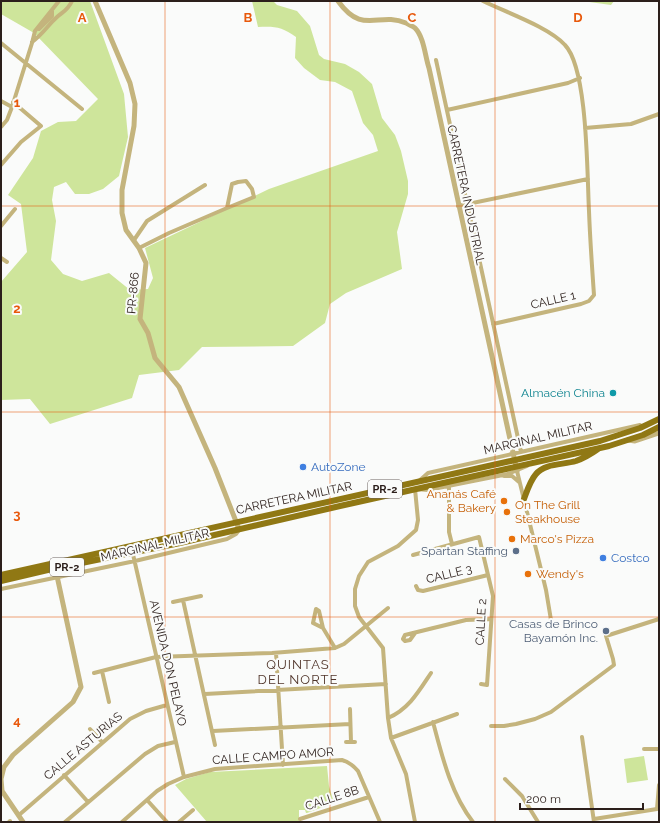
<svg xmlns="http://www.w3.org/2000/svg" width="660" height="823" font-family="Raleway,sans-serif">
<rect width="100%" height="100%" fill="#fafbfa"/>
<path fill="#cee59b" d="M1 1H90L124 94 128 137 119 176 103 189 89 194H75L66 182 54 187 52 200 56 221 51 260 63 274 82 281 109 273 130 290 148 289 153 278 145 248 269 189 378 151 373 135 363 123 352 91 335 82 320 80 304 68 295 58 296 37C282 27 275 26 258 27L252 1H273L277 5 297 11 310 26 319 55 324 59 345 64 359 72 372 84 382 118 395 135 401 151 408 181V194L397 232 402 269 346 293 330 304 325 323 293 346 202 347 179 370 139 375 132 398 50 424 30 399 1 400V282L27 252 21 204 8 195 33 158 41 131 58 122 76 121 98 99 34 33 1 14Z
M582 1H614L611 5Z
M644 756 648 780 627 783 624 759Z
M327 766 329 786 334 803 307 813H306L305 810H299V822H207L175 785 186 779 210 772Z"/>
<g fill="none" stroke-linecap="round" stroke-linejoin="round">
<path stroke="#c4b47d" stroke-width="4" d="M483 1C505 12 549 27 565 45 588 69 587 175 589 211 590 239 592 267 594 295L589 301 581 304 493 324
M39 29 52 16V11
M32 42C42 35 48 25 57 17 64 11 68 10 72 1
M1 43 82 109
M436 60 521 452
M1 101 12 107
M447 110 568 83 580 78
M1 127 7 120 12 107 32 43 35 31 59 1
M585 128 631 124 659 114
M1 165 21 142 41 126 13 102
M458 206 588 179
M1 226 15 209
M134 240 147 221 205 185
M139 248 169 233 227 208 232 184 238 182 246 181 252 189 254 197 227 208
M1 258 7 262
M517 471 546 590 552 626
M504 476H512L519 482
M419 481 428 473 640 425
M449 486V532L452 544
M132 550 184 777
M413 555 479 537 493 596 487 685 481 684
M55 570 70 572
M416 586 418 590 423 591 488 575
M1 589 135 561 227 539 236 534 239 530
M183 600 215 745
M173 602 201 596
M316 609 319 611 323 628 313 623Z
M323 628 335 648
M415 633 410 640 405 641 403 639 405 635 409 634 466 620 491 619
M276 653 283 765
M102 671 109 702
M94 673 156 657 272 653 335 648 344 644 388 608
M205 694 386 684
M350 709 351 742
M388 718C409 709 419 691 431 673
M433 722C442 756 451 794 473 822
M491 726H504L516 724 535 719 551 712 614 665 613 659 606 636 659 619
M90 729 102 742
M213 731 350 724
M582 737 594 822
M391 738 457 714
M346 742H355
M644 749H659
M64 775 88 802
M505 779 522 796 538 822
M147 800 167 822
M19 815 130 719 146 711 167 705
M300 819 369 797
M594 819 657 809 659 785
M9 822 10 821
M65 822 145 754 158 746 175 742
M122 822 157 791 168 784 184 777 215 769 342 760C349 762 353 765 358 771L380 822
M179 822 193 810
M415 822 406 774 391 738 388 718 383 648 359 617 355 606V589L359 576 368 562 398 546 416 530 418 520 415 489 428 490 508 474 527 466"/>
<path stroke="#c4b47d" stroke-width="5" d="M95 1 130 83 135 104 134 126 122 190V213L126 230 139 248 146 263 140 319 148 333 155 358 179 387 215 468 239 529
M338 1C363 36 378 11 406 23 409 25 413 26 415 28 424 37 425 56 429 68L517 471
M628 440 635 441 659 433
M23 822 2 791 1 779 4 767 13 755 73 702 81 687 57 576"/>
<path stroke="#907814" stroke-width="6" d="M524 499C527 491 530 481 536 474 545 463 563 465 576 461 584 458 591 454 598 449
M1 575 600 441 640 428 659 419
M1 581 52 569 180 543 340 506 609 446 643 435 659 427"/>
</g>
<path fill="none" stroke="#e8590c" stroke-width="1" stroke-opacity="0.55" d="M165 1V822M330 1V822M495 1V822M1 206H659M1 412H659M1 617H659"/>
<circle fill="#0f9aa8" stroke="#fafbfa" stroke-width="1.5" cx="613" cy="393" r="4"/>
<g fill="#3f7fe0" stroke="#fafbfa" stroke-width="1.5">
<circle cx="303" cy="467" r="4"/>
<circle cx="603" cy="558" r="4"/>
</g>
<g fill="#e8710a" stroke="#fafbfa" stroke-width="1.5">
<circle cx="504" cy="501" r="4"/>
<circle cx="507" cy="512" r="4"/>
<circle cx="512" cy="539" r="4"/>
<circle cx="528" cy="574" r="4"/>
</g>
<g fill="#5c6f8a" stroke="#fafbfa" stroke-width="1.5">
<circle cx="516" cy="551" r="4"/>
<circle cx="606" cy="631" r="4"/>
</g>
<g text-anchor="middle" stroke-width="4" stroke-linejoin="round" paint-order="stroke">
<g fill="#fafbfa" stroke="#6a615e" stroke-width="1">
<rect x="368" y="480" width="34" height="18" rx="3"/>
<rect x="50" y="558" width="34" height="18" rx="3"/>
</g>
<g font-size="11" font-weight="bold" fill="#2c1f1b">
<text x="385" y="493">PR-2</text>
<text x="67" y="571">PR-2</text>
</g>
<g font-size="12" fill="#2c1f1b" stroke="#fafbfa">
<text transform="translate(466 195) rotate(78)" y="4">CARRETERA INDUSTRIAL</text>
<text transform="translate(133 293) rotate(-85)" y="4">PR-866</text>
<text transform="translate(553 300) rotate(-13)" y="4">CALLE 1</text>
<text transform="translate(538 438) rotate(-13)" y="4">MARGINAL MILITAR</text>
<text transform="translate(294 498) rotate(-12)" y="4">CARRETERA MILITAR</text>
<text transform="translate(155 545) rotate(-13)" y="4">MARGINAL MILITAR</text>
<text transform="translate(449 574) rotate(-14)" y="4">CALLE 3</text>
<text transform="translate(481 622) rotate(-87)" y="4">CALLE 2</text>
<text transform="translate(168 663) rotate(77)" y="4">AVENIDA DON PELAYO</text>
<text transform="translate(83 746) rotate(-40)" y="4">CALLE ASTURIAS</text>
<text transform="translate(273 756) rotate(-4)" y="4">CALLE CAMPO AMOR</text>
<text transform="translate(332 798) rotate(-18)" y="4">CALLE 8B</text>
</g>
<g font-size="12" fill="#0d838f" stroke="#fafbfa" text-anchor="end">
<text x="605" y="397">Almacén China</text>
</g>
<g font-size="12" fill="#366cbe" stroke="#fafbfa" text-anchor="start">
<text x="311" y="471">AutoZone</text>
<text x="611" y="562">Costco</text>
</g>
<g font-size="12" fill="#c56008" stroke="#fafbfa" text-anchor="start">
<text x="496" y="498" text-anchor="end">Ananás Café<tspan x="496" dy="14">&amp; Bakery</tspan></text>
<text x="515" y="509">On The Grill<tspan x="515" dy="14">Steakhouse</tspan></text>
<text x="520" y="543">Marco's Pizza</text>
<text x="536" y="578">Wendy's</text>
</g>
<g font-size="12" fill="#4e5e75" stroke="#fafbfa" text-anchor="end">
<text x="508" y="555">Spartan Staffing</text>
<text x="598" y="628">Casas de Brinco<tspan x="598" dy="14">Bayamón Inc.</tspan></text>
</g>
<g font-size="13" letter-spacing="1" fill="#50352a" stroke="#fafbfa">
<text x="298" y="669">QUINTAS<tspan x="298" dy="15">DEL NORTE</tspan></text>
</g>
</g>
<g font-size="13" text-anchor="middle" font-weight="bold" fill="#e8590c" stroke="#fafbfa" stroke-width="4" stroke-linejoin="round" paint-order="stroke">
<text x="82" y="22">A</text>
<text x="248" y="22">B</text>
<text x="412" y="22">C</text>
<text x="578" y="22">D</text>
<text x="17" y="107">1</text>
<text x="17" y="313">2</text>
<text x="17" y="519">3</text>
<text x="17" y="725">4</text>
</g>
<rect width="660" height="823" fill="none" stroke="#2c1f1b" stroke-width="4"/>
<path d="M520 803v6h123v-6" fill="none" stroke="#2c1f1b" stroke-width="2"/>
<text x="526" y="803" font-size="12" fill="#2c1f1b" stroke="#fafbfa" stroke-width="3" paint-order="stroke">200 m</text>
</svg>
